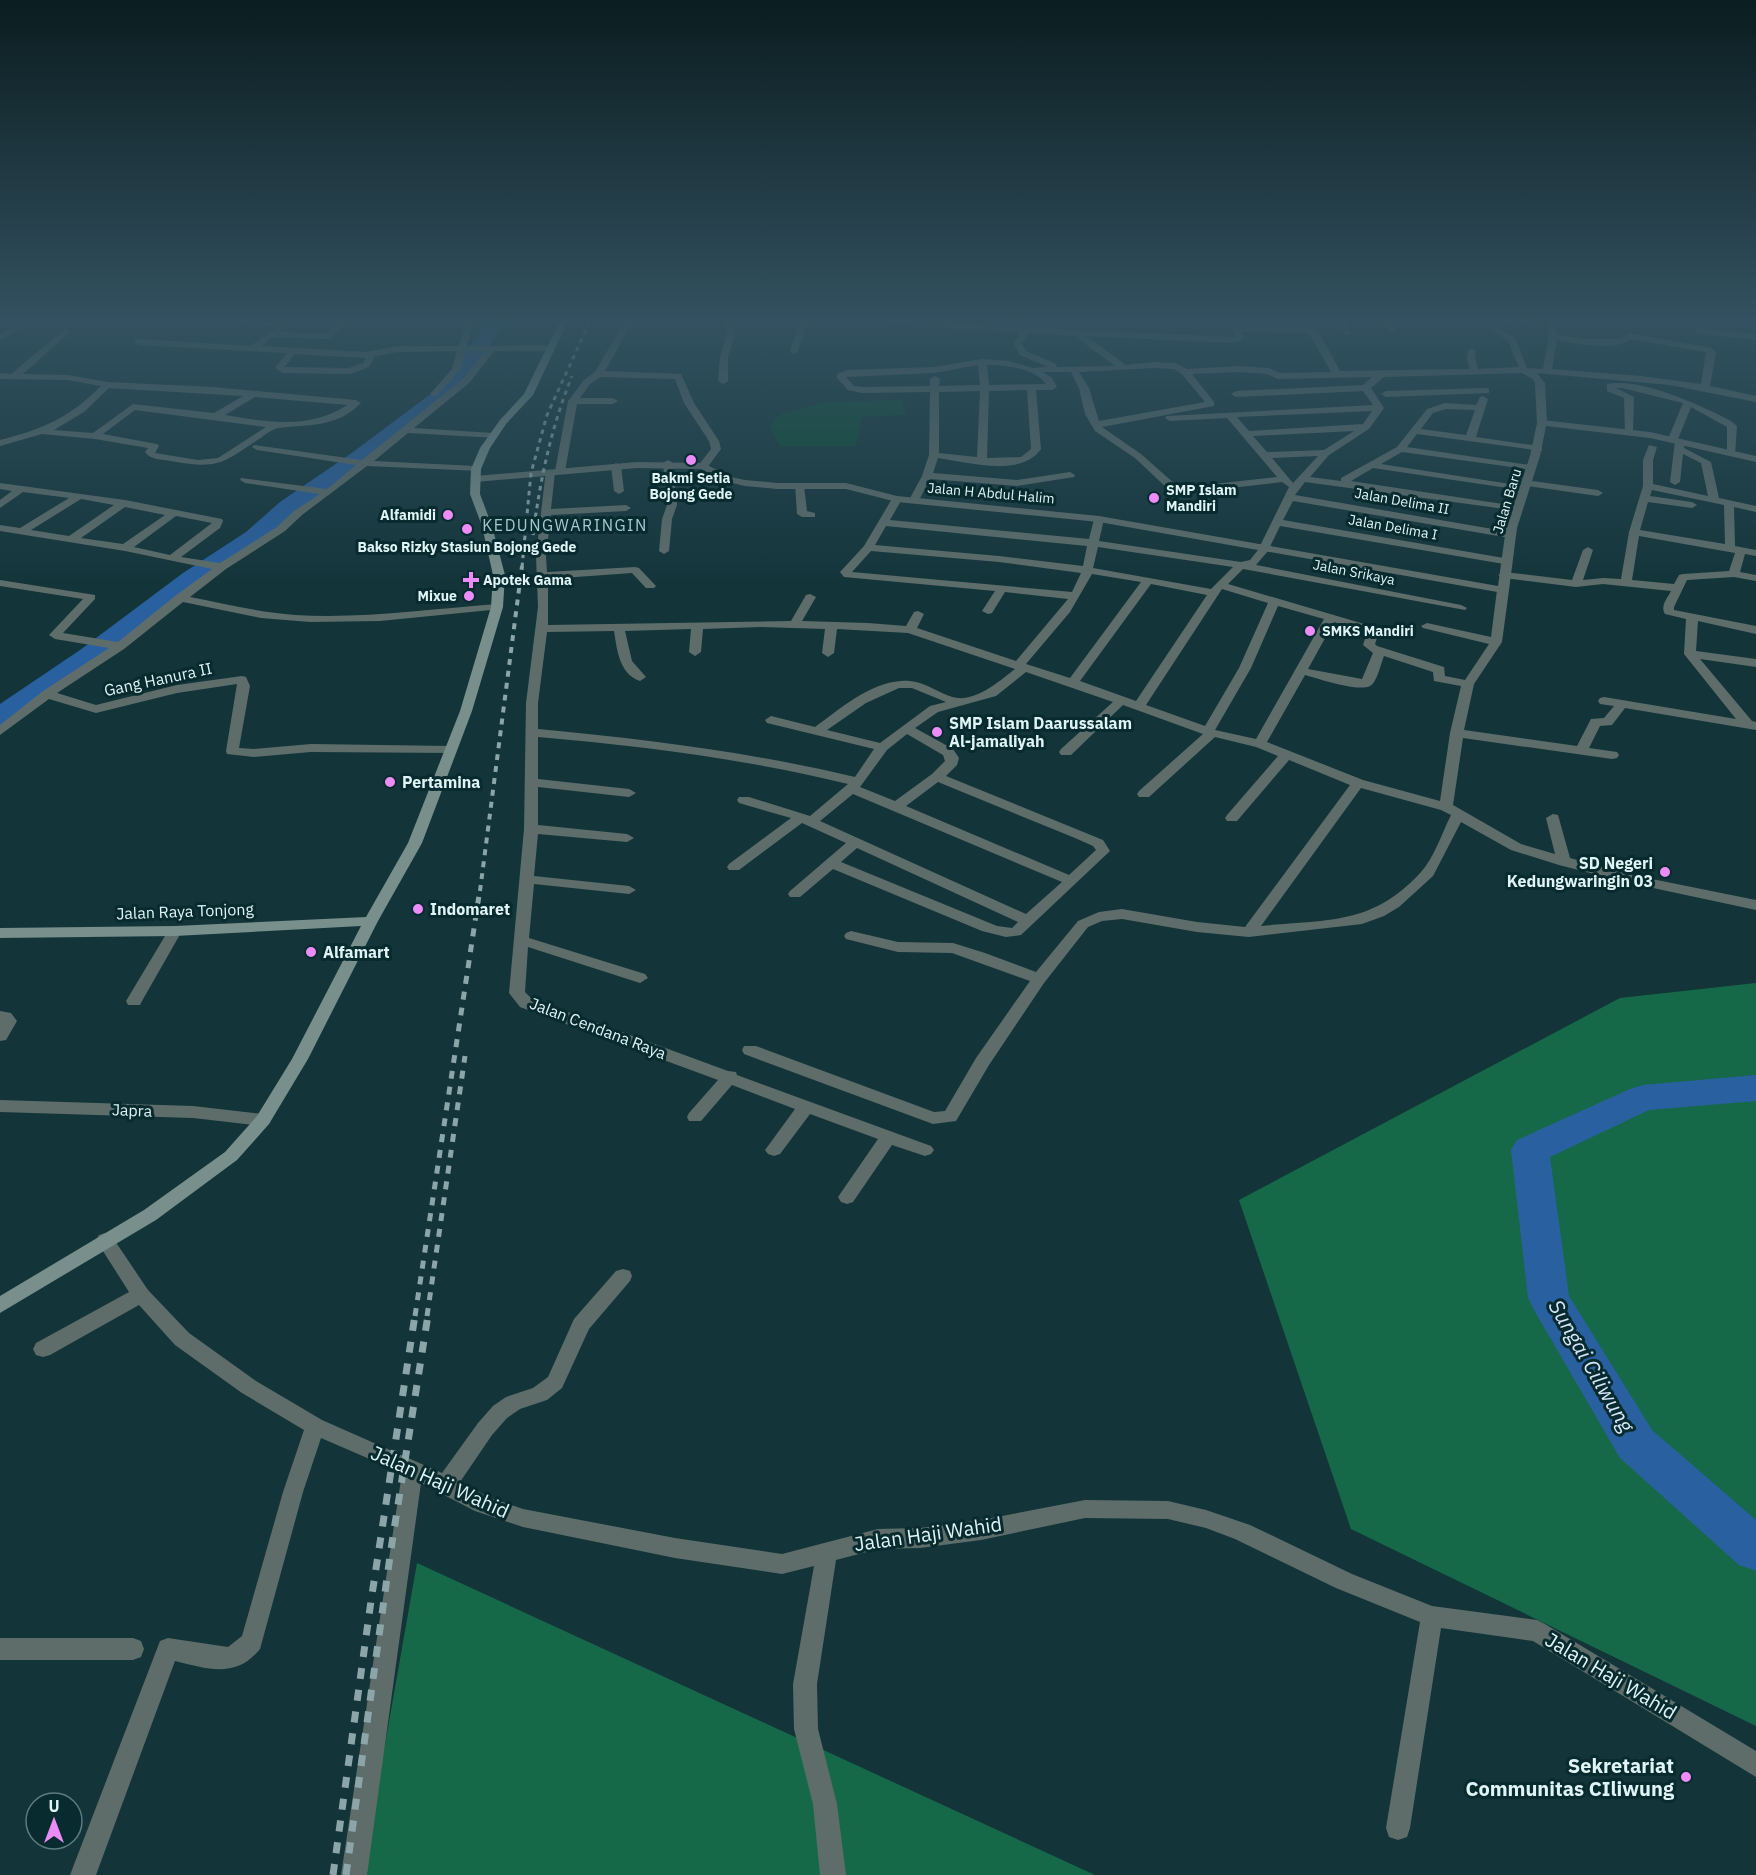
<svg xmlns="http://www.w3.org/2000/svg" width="1756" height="1875" font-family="'IBM Plex Sans',sans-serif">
<rect width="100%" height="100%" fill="#13353a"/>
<path fill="#094a31" d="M902 400 906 415 862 417 856 446H780L770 426 779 415 826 402Z"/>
<path fill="#166948" d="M1756 983V1726L1351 1529 1239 1200 1620 998Z
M417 1563 1095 1875H362Z"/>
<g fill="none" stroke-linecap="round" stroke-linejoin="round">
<path fill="#2960a0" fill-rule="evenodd" d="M486 321H504L467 385 369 462 296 512 262 542 201 583 98 662 10 723 0 725V704L80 650 183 573 246 532 280 502 353 452 452 378 464 353 478 336Z
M1756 1075V1101L1649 1110 1550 1157 1569 1296 1652 1430 1756 1520V1571L1739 1565 1620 1458 1534 1310 1528 1298 1511 1150 1517 1140 1630 1089 1643 1085Z"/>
<path fill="#5e6d6a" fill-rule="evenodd" d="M238 321H264L287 325 278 332 274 329 276 327 242 324Z
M340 321H349L330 339 273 337 261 346 365 352 398 346H459L466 321H474L467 346 551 345 555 348 551 351H494L470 382 414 428 494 433 497 434V438L408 433 374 461 476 466 481 469 480 471 367 466 302 515 285 531 226 569 190 597C225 604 259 612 295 615 362 619 430 609 497 604L501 605V609L380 621 310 622 261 618 183 602 124 649 57 693 96 705 177 685 242 676 246 677 250 686 239 748 254 749 311 744 450 746 456 750 455 753 311 752 254 757 227 754 226 751 237 684 177 693 96 713 49 699 0 735V725L43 691 109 648 55 639 49 635 83 599 0 586V580L95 595V599L63 633 118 642 175 596 212 569 125 551 0 531V525L20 528 69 498 23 492 0 508V500L12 491 0 489V483L125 500 222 519 223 521 220 528 181 557 220 563 277 527 294 511 320 494 245 483 240 480 241 478 327 489 356 465 257 450 252 447 254 445 362 460 464 378 485 351H466L460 370 435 397 430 394 452 369 457 351 398 352 375 356 369 367 350 374 283 373 275 368 287 353 138 345 134 342 138 339 251 346 271 331 325 334ZM295 354 365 358 366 357 363 363 349 368 284 367ZM81 499 114 505 69 536 31 530ZM125 507 165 515 123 544 81 538ZM176 516 212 523 170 555 134 547Z
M625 321H633L605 371 681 374 694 403 719 441 721 449 707 468 698 466 711 449 709 441 684 403 675 379 601 377 590 384 580 398H613L618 401 613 404H577L565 471 560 474 555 471 568 401 584 380 595 372Z
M725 321H733L735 332 728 357V381L723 384 718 381 720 357 727 332Z
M800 321H808L798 351 794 354 790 351Z
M887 321H923L1053 329 1235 337 1232 330 1236 327H1311L1319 333 1340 371 1470 369 1467 359 1468 351 1472 348 1476 351 1475 359 1478 369 1519 367 1508 341 1477 321H1486L1515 338 1527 368 1543 369 1549 337 1547 321H1555L1557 335 1586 339H1621L1628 333 1712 348 1716 353 1710 386 1756 396V402L1670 385 1537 373 1545 383 1547 423 1542 426 1537 423 1535 383 1533 379 1522 373 1384 377 1371 388 1384 408 1369 429 1329 455 1310 477 1341 481V478L1397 447 1427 409 1445 403 1476 405 1480 397 1483 396 1488 399 1476 437 1539 446 1542 447V451L1417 434 1407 447 1530 465 1535 468 1534 470 1402 452 1381 464 1523 486 1528 489 1527 491 1373 468 1351 481 1516 506 1520 507V511L1305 482 1295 495 1510 532 1515 535 1510 538 1293 501 1283 520 1504 558 1509 561 1504 564 1280 526 1268 551 1256 565 1461 605 1467 608 1465 610 1243 569 1228 584 1371 626 1379 632 1375 644 1377 646 1444 667 1445 676 1465 680 1489 644 1423 628 1421 626 1427 623 1491 637 1497 590 1499 588H1507L1509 590 1502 642 1474 684 1464 730 1577 746 1591 719 1604 718 1614 706 1600 704 1598 701 1600 698 1604 697 1736 719 1684 654 1686 619 1665 614C1660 606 1667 599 1671 591L1603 584 1576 587 1504 578 1498 575 1504 572 1572 580 1583 550 1588 547 1593 550 1583 580 1603 578 1621 579 1629 532 1643 486V460L1649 445 1657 447 1653 460V484L1708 496 1701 463 1683 454 1680 482 1675 485 1670 482 1675 441 1668 439 1683 403 1622 388H1616L1634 397 1633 432 1625 434 1624 398 1607 391V384C1640 377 1701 405 1731 421L1737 426 1735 455 1727 453V427L1691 407 1678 439 1685 441 1684 448 1711 462 1719 498 1756 506V512L1734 507 1735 546 1756 550V556L1745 554 1740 572 1756 575V581L1734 577 1687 580 1674 607V610L1756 626V634L1698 621 1696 651 1756 659V667L1700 659 1752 721 1756 722V730L1625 708 1612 725 1600 726 1589 748 1617 752 1619 755 1617 758 1612 759 1463 738 1453 805 1521 844 1555 854 1546 818 1553 814 1558 815 1570 858 1627 874 1756 900V910L1625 882 1559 865 1511 850 1461 822 1433 876 1399 907 1384 916 1362 924 1249 937 1197 932 1122 919 1102 921 1088 927 1044 983 989 1065 956 1121 933 1124 744 1054 742 1050 744 1046H756L934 1112 945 1111 976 1058 1030 981 952 953 898 952 846 939 844 936 846 933 851 931 898 942 953 943 985 953 1036 972 1078 921 1099 912 1122 909 1197 922 1245 927 1350 785 1289 760 1237 821H1227L1225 818 1227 815 1278 756 1256 747 1215 737 1149 797H1139L1137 794 1139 791 1203 734 1123 705 1071 755H1061L1059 752 1061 749 1113 702 1026 672 996 696 938 712 915 728 953 749 959 758 957 765 946 776 1103 840 1110 851 1021 935 1006 937 982 931 833 869 800 897H790L788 894 790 891 846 843 802 823 739 870H729L727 867 729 864 791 818 739 803 737 800 739 797H749L810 816 848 784C746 759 642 746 538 737V779L629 789 636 793 629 797 538 787V825L627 834 634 838 627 842 538 834 534 876 629 886 636 890 629 894 534 884 529 938 645 974 648 978 640 983 528 947 525 992 532 999 728 1071 736 1072 737 1075 931 1146 934 1150 931 1154 925 1156 892 1145 853 1202 847 1204 841 1202 838 1197 878 1139 810 1114 780 1154 774 1156 768 1154 765 1150 768 1146 795 1109 732 1085 701 1121H689L687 1117 689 1113 718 1080 520 1007 509 993 524 829 526 703 538 607 536 556 546 470 555 472 551 509 626 505 631 508 626 511 551 515 546 556 547 572 635 567 639 568 656 586 654 588H646L632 573 548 579V625L791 621 806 595 810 594 816 597 802 621 868 623 906 626 914 612 918 611 924 614 917 628 1016 661 1068 599 1005 592 992 613 988 614 982 611 995 591 844 577 840 572 864 546 893 497 902 499 890 520 1089 539 1094 519 1099 516 1104 519 1099 541 1241 562 1250 560 1258 550 1289 487 1282 482 1196 492 1169 490 1135 458 1095 431 1085 414 1079 388 1071 372H1043L1052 378 1057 387 1052 390H1036L1041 449C1021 478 967 462 938 458L933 473 1017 480 1070 472 1075 475 1074 477 1017 486 930 479 918 502H910L909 500 922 476 929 455 930 392 862 393 848 390 837 378V374L848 370 934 367 982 359 1009 361 1033 368 1048 367 1020 355 1013 342 1018 338 1019 332 891 324ZM1241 332 1309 333 1331 372 1280 373 1269 368 1239 366 1187 369 1176 363 1154 362 1126 365 1086 336 1235 343 1244 339ZM1027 333 1075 336 1115 366 1057 367 1056 364 1026 351 1022 343 1026 339ZM1630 339 1706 352 1701 384 1641 376 1552 369 1557 340C1573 343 1620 352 1630 339ZM978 365 980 385 939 386 940 379 935 376 930 379V386L862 387 854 386 846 377 934 373ZM987 365C1005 365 1035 368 1046 384L989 385ZM1154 368 1174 369 1182 374 1205 402 1099 421 1089 388 1079 372ZM1239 372 1267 374 1278 379 1372 377 1363 385 1236 391 1231 394 1236 397 1363 391 1373 405 1167 416 1165 418 1170 421 1227 418 1277 477 1196 486 1176 485 1141 454 1102 427 1214 406V402L1192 374ZM1027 390 1031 449 1021 457 987 458 989 391ZM980 391 977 457 939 453V392ZM1446 409 1475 410 1466 435 1421 429 1433 413ZM1372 411 1363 424 1249 431 1237 417ZM1354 431 1324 450 1267 452 1253 436ZM1318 456 1293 483 1272 458ZM1652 490 1724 505 1725 544 1640 530 1648 502 1692 508 1697 505 1692 502 1650 496ZM886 526 1087 546 1083 566 999 556 875 545ZM1639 536 1735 553 1729 571 1683 574 1679 575 1674 584 1632 580ZM1098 547 1233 567 1211 589 1093 568ZM871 551 999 562 1081 573 1072 592 852 572ZM1092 574 1141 582 1070 678 1026 664 1070 612ZM1151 584 1207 595 1136 701 1080 681ZM1222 589 1268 603 1239 668 1205 726 1146 705ZM1278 606 1324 619 1256 739 1215 730 1251 668ZM1334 622 1367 633 1363 645 1373 653 1362 679 1308 669ZM761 627 825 629 822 653 828 657 834 653 837 629 908 633 1015 669C1001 680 978 700 958 698 940 696 924 678 901 681 869 683 840 709 815 727L771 716 765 720 767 723 874 749 855 777C750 752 645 739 538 729V703L547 632 614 631C617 649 619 674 640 681L646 677 632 661 625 631 691 629 689 652 695 656 701 652 703 629ZM1384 656 1433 672 1434 681 1461 686 1450 733 1440 801 1363 780 1267 742 1305 675C1319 679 1358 692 1370 686 1377 683 1381 663 1384 656ZM899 688H912L946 702 930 706 880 743 827 730 866 703ZM907 734 943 755 945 761 932 774 895 801 860 787 887 750ZM938 782 1075 838 1093 846 1096 850 1069 875 906 806ZM1361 788 1441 810 1451 815C1442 833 1434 858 1421 872 1372 926 1327 919 1261 926ZM853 794 1062 882 1026 914 820 821ZM857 848 1018 922 1012 928 997 926 841 862Z
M1338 321H1346L1351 335H1345Z
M1382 321H1390L1396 330 1395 332H1389Z
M1493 321H1533L1518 326Z
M16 325 23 327 0 340V334Z
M66 328 70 331 69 333 23 374 68 375 108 382 213 387 356 400 361 403C336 428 310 424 279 428 273 428 265 435 259 439 220 465 218 469 170 461 161 459 150 460 145 452L148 448 95 439 42 434 0 446V440C43 429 69 418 101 386L68 380 0 379V373L11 374ZM109 388 243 396 214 413 133 404 93 433 54 430 84 412ZM255 397 347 405C310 430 266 422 225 415ZM135 410 266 427 218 458 198 460 155 453 159 446 157 444 103 434Z
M1698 328 1756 334V340L1695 333 1694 331Z
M1486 388 1489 389V393L1386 397 1381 394 1386 391Z
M668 460 673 463 677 505 672 519 669 551 664 554 659 551 662 519 667 505 663 463Z
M616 463 621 466 624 491 619 494 614 491 611 466Z
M1525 480 1598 490 1603 493 1598 496 1521 485V481Z
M795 484 804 486 807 511 815 513V517H802L797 514Z
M175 926 182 931 142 1001 140 1005H128L126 1001 168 931Z
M0 1011 11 1013 17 1021 6 1040 0 1041Z
M0 1100 193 1106 263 1114 269 1116 271 1120 269 1124 263 1126 193 1118 0 1112Z
M105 1233 111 1235 148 1290 189 1333 256 1381 322 1420 442 1473 478 1423 493 1406 506 1397 533 1388 548 1377 574 1319 616 1271 623 1269 630 1271 632 1276 630 1281 589 1329 562 1388 547 1400 520 1409 507 1418 492 1435 460 1482 488 1497 523 1509 675 1538 782 1554 878 1529 920 1528 981 1520 1085 1500 1168 1501 1206 1510 1250 1525 1352 1574 1432 1606 1537 1620 1545 1624 1756 1751V1777L1533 1641 1441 1628 1410 1828 1407 1837 1398 1840 1389 1837 1386 1828 1420 1622 1336 1588 1235 1539 1206 1528 1168 1519 1085 1518 981 1540 920 1548 878 1549 836 1560 817 1684 818 1729 837 1804 846 1875H820L813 1804 794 1729 793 1684 814 1566 782 1574 675 1558 523 1527 475 1511 421 1483 367 1875H341L402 1473 321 1438 303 1492 260 1649C236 1679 208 1669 175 1661L96 1875H70L160 1641 168 1638 228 1647 242 1636 283 1492 304 1430 242 1393 175 1345 139 1305 50 1355 43 1357 36 1355 33 1349 36 1343 129 1292 96 1240 99 1235Z
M0 1638H133L141 1641 144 1649 141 1657 133 1660H0Z"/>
<path fill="#5e6d6a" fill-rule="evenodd" d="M1542 420 1650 432 1756 456V462L1650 438 1546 426 1540 456 1517 528 1509 590 1503 593 1099 522 897 502 846 489H777L745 486 724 481 701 469 637 468 475 482 470 479 475 476 637 462 703 463 731 477 745 480 777 483H846L897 496 1099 516 1498 586 1506 528 1530 456 1537 423Z"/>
<path fill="#788f8b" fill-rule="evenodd" d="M560 321H568L533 395 506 424 490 448 481 469 480 494 492 526 505 575 503 607 472 711 422 843 378 921 308 1059 269 1124 237 1160 156 1220 0 1313V1296L144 1210 225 1152 257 1116 292 1059 361 926 175 936 0 938V928L175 926 366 917 408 843 460 711 491 607 493 575 482 526 470 494 471 469 480 448 500 420 524 394Z"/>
<path stroke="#8ba5a8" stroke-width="3" stroke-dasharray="4.5 4.5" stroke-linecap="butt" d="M533 535C540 480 551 428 572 376
M522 567 531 473 547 415 590 321"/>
<path stroke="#8ba5a8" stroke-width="4" stroke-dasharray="6 6" stroke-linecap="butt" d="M480 891 522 566"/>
<path stroke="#8ba5a8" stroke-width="5" stroke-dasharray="8 8" stroke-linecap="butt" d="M415 1316 480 889
M427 1316 465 1056"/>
<path stroke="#8ba5a8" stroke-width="7" stroke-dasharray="11 11" stroke-linecap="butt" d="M333 1875 371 1601 415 1315
M346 1875 391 1549 428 1315"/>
</g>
<linearGradient id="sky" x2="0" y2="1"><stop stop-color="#0a1d20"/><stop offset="0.55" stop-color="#335160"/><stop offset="1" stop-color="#335160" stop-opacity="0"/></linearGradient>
<rect width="1756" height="583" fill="url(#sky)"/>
<g fill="#ed8cf9" stroke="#072b2f" stroke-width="2">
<circle cx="691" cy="460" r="6"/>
<circle cx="1154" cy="498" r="6"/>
<circle cx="448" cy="515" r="6"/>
<circle cx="467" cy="529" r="6"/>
<path d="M468 571h6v6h6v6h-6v6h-6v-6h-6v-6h6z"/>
<circle cx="469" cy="596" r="6"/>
<circle cx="1310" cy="631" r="6"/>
<circle cx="937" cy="732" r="6"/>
<circle cx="390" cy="782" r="6"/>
<circle cx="1665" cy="872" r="6"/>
<circle cx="418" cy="909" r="6"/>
<circle cx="311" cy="952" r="6"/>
<circle cx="1686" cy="1777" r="6"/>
</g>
<g text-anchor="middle" stroke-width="6" stroke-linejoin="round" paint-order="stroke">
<g font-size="14" font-weight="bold" fill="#e0f3f5" stroke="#072b2f" text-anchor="start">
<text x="691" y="483" text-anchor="middle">Bakmi Setia<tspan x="691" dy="16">Bojong Gede</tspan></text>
<text x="1166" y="495">SMP Islam<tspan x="1166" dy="16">Mandiri</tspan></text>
<text x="436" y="520" text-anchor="end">Alfamidi</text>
<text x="467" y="552" text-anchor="middle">Bakso Rizky Stasiun Bojong Gede</text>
<text x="483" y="585">Apotek Gama</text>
<text x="457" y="601" text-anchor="end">Mixue</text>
<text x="1322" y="636">SMKS Mandiri</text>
</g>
<g font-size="14" fill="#e0f3f5" stroke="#072b2f">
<text transform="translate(991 493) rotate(5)" y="5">Jalan H Abdul Halim</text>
<text transform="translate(1402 501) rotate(10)" y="5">Jalan Delima II</text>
<text transform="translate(1507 501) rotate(-73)" y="5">Jalan Baru</text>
<text transform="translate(1393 527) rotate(10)" y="5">Jalan Delima I</text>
<text transform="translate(1354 572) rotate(11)" y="5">Jalan Srikaya</text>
</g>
<g font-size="16" letter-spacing="1.5" fill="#a4c9ce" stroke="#072b2f">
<text x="565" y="531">KEDUNGWARINGIN</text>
</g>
<g font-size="16" fill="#e0f3f5" stroke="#072b2f">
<text transform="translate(158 679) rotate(-12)" y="6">Gang Hanura II</text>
<text transform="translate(185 911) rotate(-2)" y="6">Jalan Raya Tonjong</text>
<text transform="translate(598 1028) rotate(21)" y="6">Jalan Cendana Raya</text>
<text transform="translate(132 1110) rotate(2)" y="6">Japra</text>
</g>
<g font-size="16" font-weight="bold" fill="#e0f3f5" stroke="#072b2f" text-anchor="start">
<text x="949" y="729">SMP Islam Daarussalam<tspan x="949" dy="18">Al-jamaliyah</tspan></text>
<text x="402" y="788">Pertamina</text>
<text x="1653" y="869" text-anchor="end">SD Negeri<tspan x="1653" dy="18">Kedungwaringin 03</tspan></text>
<text x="430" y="915">Indomaret</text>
<text x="323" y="958">Alfamart</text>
</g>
<g font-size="20" fill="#e0f3f5" stroke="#072b2f">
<text transform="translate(440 1482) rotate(24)" y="7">Jalan Haji Wahid</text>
<text transform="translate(928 1534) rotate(-8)" y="7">Jalan Haji Wahid</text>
<text transform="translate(1611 1676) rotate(31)" y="7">Jalan Haji Wahid</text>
</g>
<g font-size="20" font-weight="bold" fill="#e0f3f5" stroke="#072b2f" text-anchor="end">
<text x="1674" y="1773">Sekretariat<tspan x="1674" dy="23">Communitas CIliwung</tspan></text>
</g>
<g font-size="21" font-style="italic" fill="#d7e6f8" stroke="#072b2f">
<text transform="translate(1591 1366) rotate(60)" y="7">Sungai Ciliwung</text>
</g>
</g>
<g transform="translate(54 1821)"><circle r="28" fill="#072b2f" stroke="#5e7b7e" stroke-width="1.5"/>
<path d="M0-4.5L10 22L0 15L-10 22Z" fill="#ed8cf9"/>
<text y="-9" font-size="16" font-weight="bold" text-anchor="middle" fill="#e0f3f5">U</text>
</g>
</svg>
